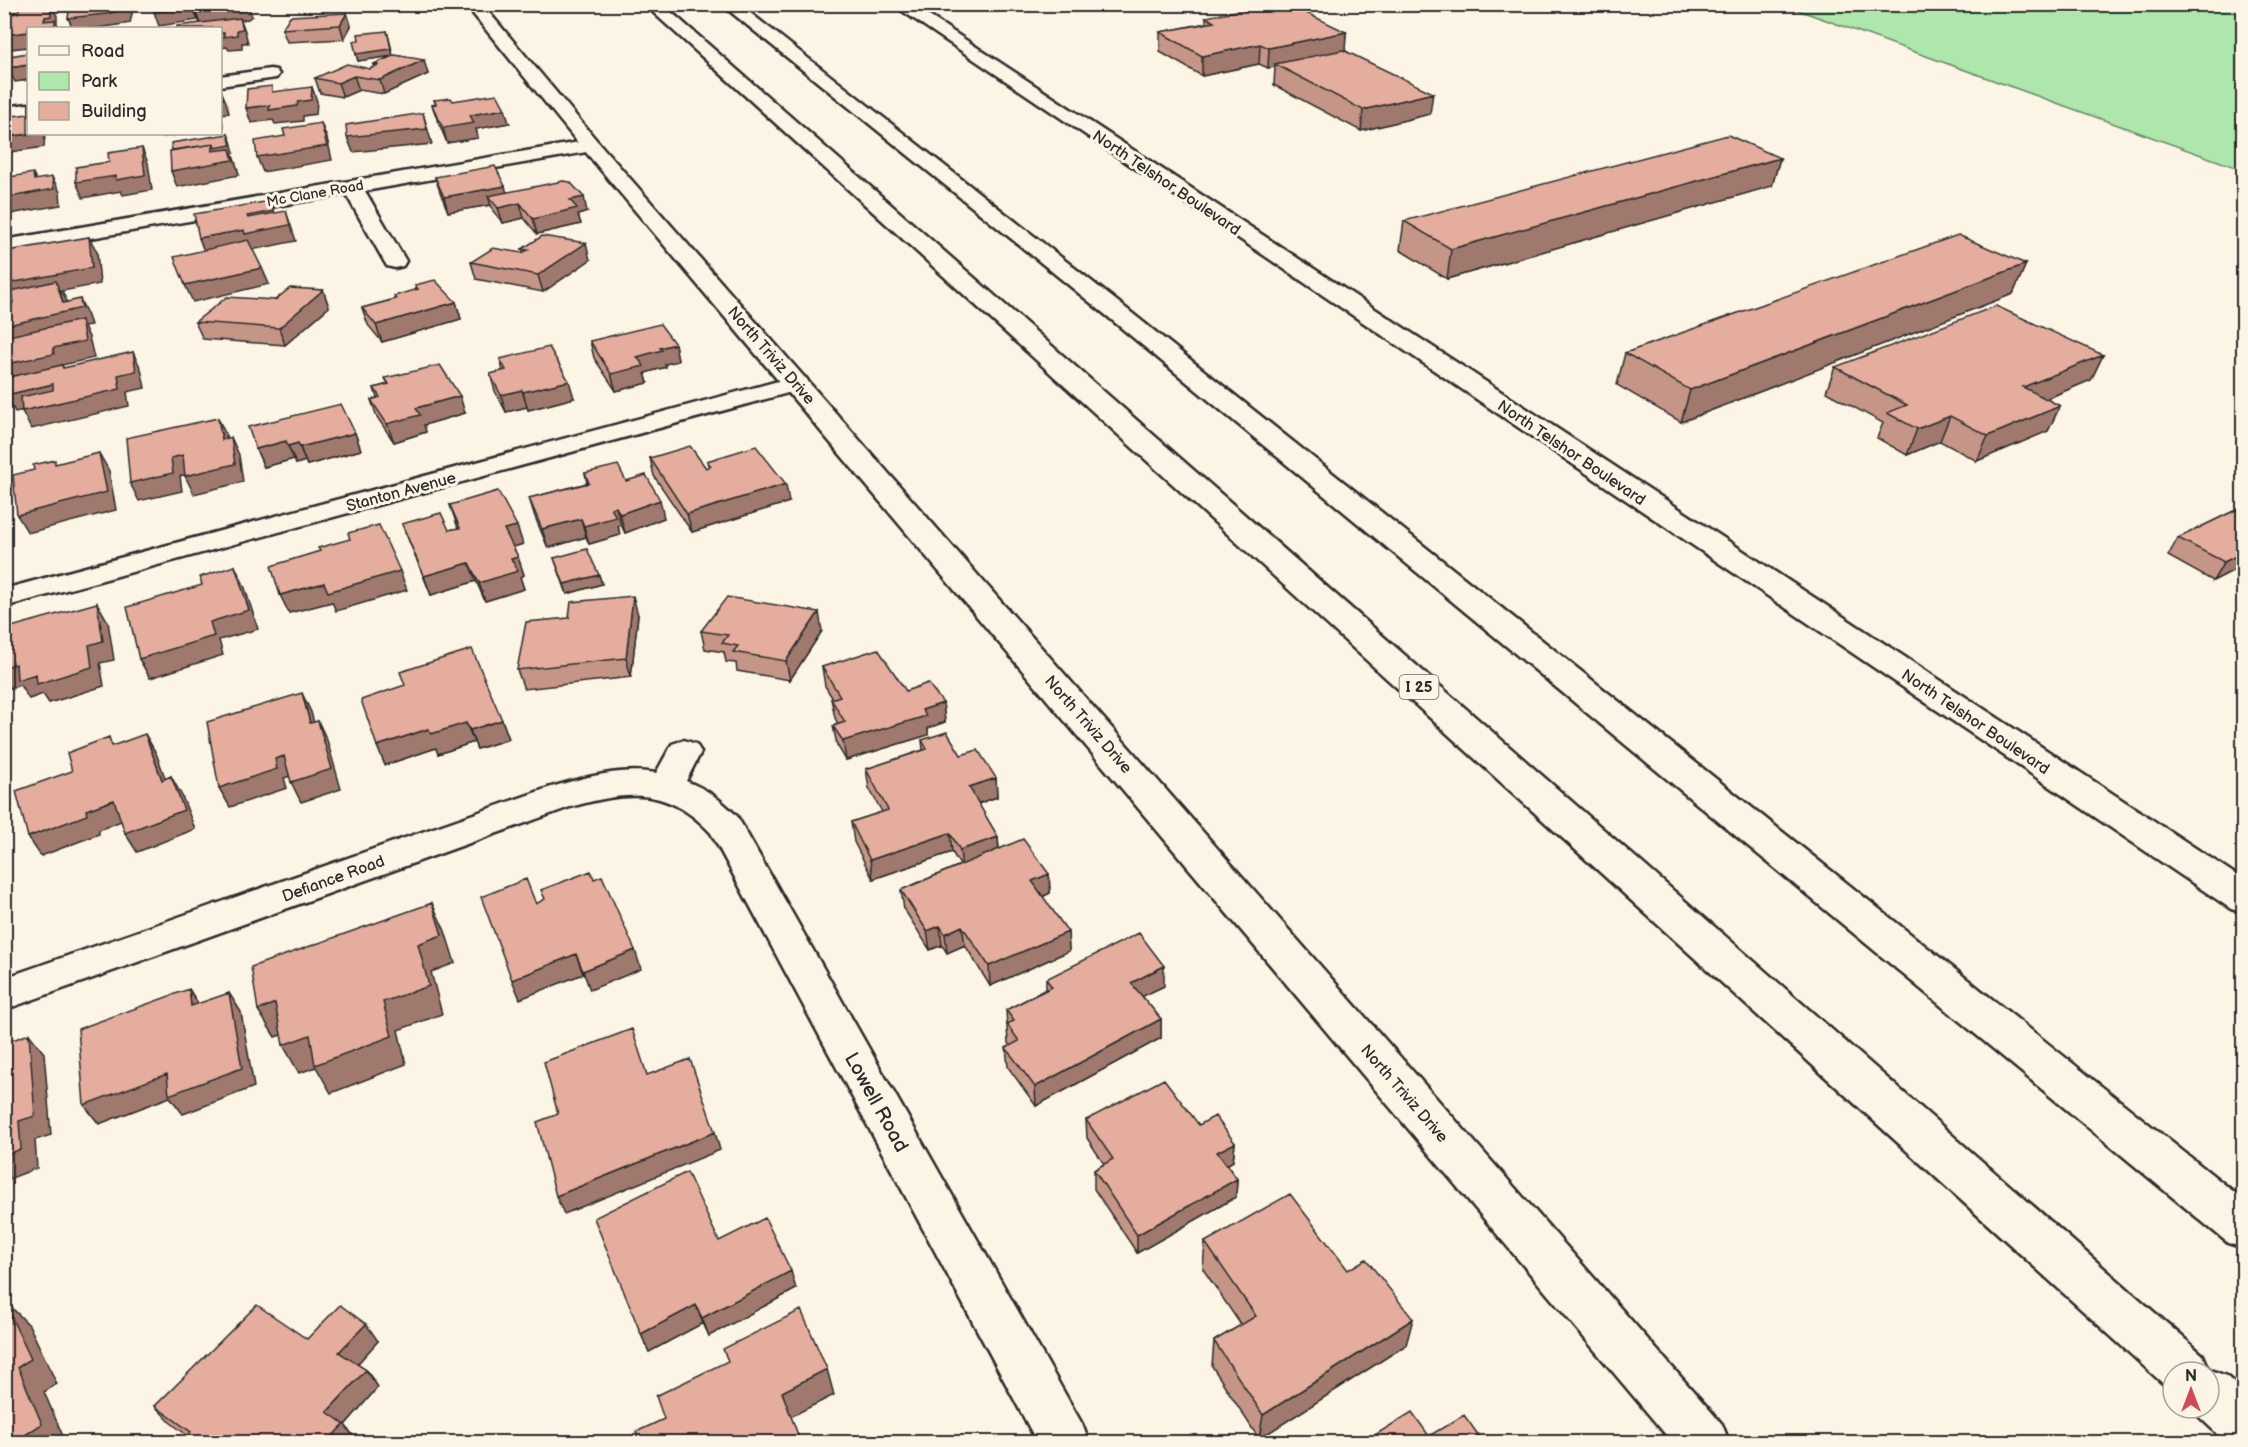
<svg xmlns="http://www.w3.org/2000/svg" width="2248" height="1447" font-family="'Balsamiq Sans',sans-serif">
<rect width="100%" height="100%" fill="#fcf5e5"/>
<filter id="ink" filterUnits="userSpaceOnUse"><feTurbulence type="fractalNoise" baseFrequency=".0167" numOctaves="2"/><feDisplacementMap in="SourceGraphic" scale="12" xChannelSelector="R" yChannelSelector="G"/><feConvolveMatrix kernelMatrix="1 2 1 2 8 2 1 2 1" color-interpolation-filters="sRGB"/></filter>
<g filter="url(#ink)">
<path fill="#ade7ac" stroke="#6c896c" stroke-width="1.5" d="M1784 5H2243V170Z"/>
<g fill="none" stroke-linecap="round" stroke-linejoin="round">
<defs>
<path id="minor" d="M4 4H43L35 9 4 13Z
M270 69 276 70 279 74 276 78 220 86V76Z
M28 104V115L4 118V107Z
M591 140 598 142 601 146 598 150 365 191 406 261 403 266 395 268 387 266 384 261 346 194 4 253V240Z
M797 376 806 378 809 383 806 388 4 607V589Z
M684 740 696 744 701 752 686 781C707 789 721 800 737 816L1082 1424 1089 1442H1037L711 833C667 786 628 791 570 807L4 1010V978L548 788C582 778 620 767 656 773L672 744Z"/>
<path id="tertiary" d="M465 4H482L598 142 1722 1424 1729 1442H1672L584 150Z"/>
<path id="secondary" d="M892 4H911L2244 880V913L2231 909Z"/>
<path id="motorway" d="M644 4H662L2203 1355 2209 1369 2226 1376 2244 1391V1442H2226L2192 1410 2191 1408H2209V1372H2173V1391L2169 1389Z
M721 4H739L1123 306 2244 1200V1248L2228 1243 1107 316Z"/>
</defs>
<use href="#minor" stroke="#2b2b2b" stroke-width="5"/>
<use href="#tertiary" stroke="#2b2b2b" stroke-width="5"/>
<use href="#secondary" stroke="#2b2b2b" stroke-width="5"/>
<use href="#motorway" stroke="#2b2b2b" stroke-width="5"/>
<use href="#minor" fill="#fcf5e5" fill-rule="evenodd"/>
<use href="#tertiary" fill="#fcf5e5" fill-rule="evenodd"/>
<use href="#secondary" fill="#fcf5e5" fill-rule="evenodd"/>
<use href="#motorway" fill="#fcf5e5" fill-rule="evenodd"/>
</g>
<path fill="#c59587" stroke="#2b2b2b" stroke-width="1.5" d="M347 13 351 26 344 39 287 42 282 29Z
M1206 17 1346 32 1345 50 1430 114 1361 131 1274 85 1275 67 1268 68 1259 64 1202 76 1160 52V32L1206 23Z
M389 38 393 56 428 74 384 94 359 90 343 97 320 93 315 78 370 69 374 67V64L392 56 358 61 356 54Z
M434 100 453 101 509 123 476 129 478 138 447 143 437 119 432 105 436 104Z
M1780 158 1772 186 1447 279 1400 250 1404 221Z
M435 177 506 192 587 212 578 215 581 224 537 234 524 218 503 223 493 211 491 205 448 212 440 192Z
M522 249 590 260 543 292 476 279 471 262 522 253H523Z
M2026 264 2013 294 1681 422 1617 385 1625 353Z
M415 285 456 302 461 319 382 342 368 325 362 308 395 299 394 296 416 290Z
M323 290 329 307 285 345 203 339 195 322 275 300Z
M590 341 675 344 678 361 665 364 666 367 645 373 648 383 616 391 594 358Z
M2103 355 2091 380 2046 399 2060 406 2048 431 1977 461 1940 441 1907 455 1877 438 1883 423 1826 392 1835 367Z
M500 359 574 398 528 410 527 407 506 412 495 391 490 374 503 371Z
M385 378 465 413 424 425 426 432 394 442 377 417 371 400 377 398 374 388 388 384Z
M355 433 361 450 307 465 305 461 296 464 294 459 264 467 256 449Z
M650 458 706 468 708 467 707 461 789 502 692 532 654 476Z
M585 473 626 481 664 518 625 533 621 525 618 526 620 535 589 544 586 537 548 548 535 517 529 498 587 483Z
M450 505 523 544 513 547 518 557 524 575 520 577 524 589 485 601 476 581 431 595 402 524 449 530 458 528Z
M2244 506V565L2213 581 2168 556 2178 538Z
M554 558 599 575 602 584 567 594Z
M638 615 631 677 524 689 517 670Z
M701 631H822L790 680 737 671 736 663 726 662 724 652 705 649Z
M822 667 906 691 943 703 945 722 928 728V735L846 760 837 745 833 726 838 724 835 718 831 699H833L825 686Z
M502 720 509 739 477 749 474 742 438 754 436 748 385 765 377 746Z
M922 740 961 755 996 778 997 797 978 804 998 837 999 849 1049 874 1050 893 1042 897 1068 932 1069 951 990 986 965 945 947 953 942 945 930 950 904 909 901 890 960 865 952 852 873 879 854 842 851 822 882 812 869 788 866 769 923 750Z
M1046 979 1164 986 1142 996 1161 1019V1038L1036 1106 1008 1067 1006 1048 1010 1046 1008 1043 1006 1010 1046 989Z
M1086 1120 1199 1125 1235 1143 1233 1161 1227 1165 1237 1179 1236 1197 1137 1253 1094 1189V1170L1104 1164 1087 1138Z
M719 1241 796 1289 709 1336 703 1323 649 1352 641 1334Z
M1205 1242 1348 1270 1406 1345 1259 1439 1212 1366 1214 1341 1241 1325 1203 1269Z
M307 1339 378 1341 357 1364 366 1370 378 1387 345 1425 357 1441 355 1443H182L188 1436 171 1423 155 1406Z"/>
<path fill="#a0796e" stroke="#2b2b2b" stroke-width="1.5" d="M51 4 57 16V23L59 28H48L44 21 45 17Z
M125 4H134L130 23 98 28H73L68 18Z
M245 4H247L252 16 248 19 241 20 245 31 248 43H242V49L229 50 227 47 220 48V33L237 35 201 26 196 13Z
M193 7 198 20 159 26 154 12Z
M347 13 351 26 344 39 340 25Z
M387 31 393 56 358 61 356 54Z
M28 32V47L11 49 10 52 4 53V35Z
M1346 32 1345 52 1275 64V67L1268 68 1269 48Z
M1260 44 1259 64 1202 76V56Z
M424 60 428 74 384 94 380 80Z
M28 65V80L15 82 8 68Z
M4 66 7 71 6 90H4Z
M354 76 359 90 343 97 338 83Z
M312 87 317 101 316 114 303 116V121L275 124 273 120 251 123 246 108 298 102Z
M220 88 226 102 229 113 220 114Z
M1433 93 1430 114 1361 131 1363 110Z
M505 109 509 123 476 129 478 138 447 143 443 128 470 115Z
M423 113 432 144 353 152 347 137Z
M220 115 224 127 220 128Z
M321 123 327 138 332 160 263 172 257 157Z
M30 134H45L44 147 4 153V137Z
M162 134H185L163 137Z
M228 134 231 141 234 153H232L236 164 239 175 177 187 171 171 176 162 214 144Z
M142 148 148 163 152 190 123 195 121 191 83 198 76 182Z
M1780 158 1772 186 1447 279 1451 249Z
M33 173 40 188 52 177 60 192 61 205 4 215V198L34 180Z
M505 186 509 201 488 196 491 205 448 212 444 197Z
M584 197 587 212 578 215 581 224 537 234 533 219 570 200Z
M270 201 276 216 286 211 296 241 251 250 205 254 199 238 244 230 254 232 247 216Z
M520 203 524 218 503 223 498 208Z
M89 237 97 252 100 284 62 291 65 297 69 311 80 299 88 316 91 325 84 326 89 337 94 358 62 365 71 383 16 381 7 364 4 345V326L63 303 60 291 5 302 4 284Z
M586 243 590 260 543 292 538 275Z
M2026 264 2013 294 1681 422 1690 390Z
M262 268 269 284 193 302 185 285Z
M323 290 329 307 285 345 279 328Z
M456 302 461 319 382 342 376 325Z
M675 344 678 361 665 364 666 367 645 373 648 383 616 391 611 374 637 357 660 348Z
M133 352 141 369 145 388 127 392 129 406 31 429 22 411 118 375Z
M2103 355 2091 380 2012 413 2023 387Z
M569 381 574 398 528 410 523 392Z
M53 384 62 402 15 412 6 395Z
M522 390 527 407 506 412 501 395Z
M460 396 465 413 424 425 426 432 394 442 387 424 416 408Z
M2060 406 2048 431 1977 461 1988 436Z
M1950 416 1940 441 1907 455 1917 429Z
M218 418 226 435 230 457 222 440Z
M355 433 361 450 307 465 300 447Z
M231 437 239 455 243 482 194 494 185 476Z
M286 441 294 459 264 467 256 449Z
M298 443 305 461 296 464 288 446Z
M99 453 109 471 116 510 28 533 17 515Z
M183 455 191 473 180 476 182 491 139 501 130 483 171 458Z
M786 484 789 502 692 532 687 514Z
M660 500 664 518 625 533 620 514Z
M616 507 621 525 618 526 620 535 589 544 584 526 611 508Z
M581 519 586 537 548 548 542 529Z
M517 526 523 544 510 548 504 529Z
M2244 552V565L2213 581 2224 562Z
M518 557 524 575 520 577 524 589 485 601 479 583 511 559Z
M469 563 476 581 431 595 424 576Z
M235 566 244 585 258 629 219 640 223 655 150 678 139 659 210 622Z
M400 571 407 590 336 611 332 602 289 613 280 595 324 583Z
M599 575 602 584 567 594 564 584Z
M633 596 638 615 631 677 626 658Z
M97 603 108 622 114 660 100 663 104 686 49 703 43 694 29 699 20 685 4 690V667L89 645Z
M819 612 822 631 790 680 786 661Z
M302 693 311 712 319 742 310 723Z
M943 703 945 722 928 728V735L846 760 843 741 922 710Z
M502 720 509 739 477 749 470 730Z
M318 721 327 740 341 789 301 802 291 782Z
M466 723 474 742 438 754 436 748 385 765 377 746 428 729Z
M145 734 156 753 173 799 162 780Z
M284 756 294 775 284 778 287 788 230 807 219 788 275 759Z
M171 776 182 796 195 829 137 852 125 833Z
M996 778 997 797 970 806 969 787Z
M114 800 126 819 99 830V834L41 856 28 837 86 810Z
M950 833 952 852 873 879 870 860Z
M998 837 999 856 962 869 960 850Z
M1049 874 1050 893 1033 901 1032 881Z
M432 903 445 931 455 963 431 972 442 1014 398 1030 406 1064 331 1093 316 1067 299 1073 283 1045 383 1002 418 944Z
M940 926 942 945 930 950 927 931Z
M962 926 965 945 947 953 945 934Z
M1068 932 1069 951 990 986 989 966Z
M635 950 641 969 590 990 583 971Z
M576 954 583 974 520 999 512 980Z
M1164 966V986L1131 1002V983Z
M189 989 201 1008 191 1006Z
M229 993 241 1012 254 1087 183 1114 170 1097 99 1124 84 1105Z
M275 1003 292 1031 275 1037 258 1010Z
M1161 1019V1038L1036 1106 1035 1087Z
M29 1034 44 1053 51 1135 35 1140 37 1168 4 1181V1156L19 1121Z
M715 1132 720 1150 564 1214 556 1196Z
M1235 1143 1233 1161 1216 1171 1217 1152Z
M1237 1179 1236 1197 1137 1253V1235Z
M791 1271 796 1289 709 1336 702 1318Z
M4 1300 29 1325 57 1384 44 1392 66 1443H13L18 1367Z
M696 1305 703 1323 649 1352 641 1334Z
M1413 1319 1406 1345 1259 1439 1263 1415Z
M366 1324 378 1341 352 1370 339 1352Z
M827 1369 834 1395 790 1417 782 1392Z
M366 1370 378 1387 345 1425 357 1441 355 1443H326L327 1412Z"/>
<path fill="#e5ad9d" stroke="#2b2b2b" stroke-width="1.5" d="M38 4H51V16L45 17 44 21 55 20V25L50 26V28H28V32L4 35V15L18 13 19 7Z
M70 4H125L124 10 106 14 68 18Z
M151 4H245L243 6 196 13 193 7 154 12Z
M1271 4H1288L1346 32 1269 48 1260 44 1202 56 1160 32 1214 22 1206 17Z
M347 13 340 25 282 29 290 16Z
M240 18 243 29 237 30V35L224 37V33H220V28H177V26Z
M387 31 391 49 356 54 353 41 359 40 358 34Z
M1343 50 1433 93 1363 110 1275 64Z
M28 53V65L8 68 10 56Z
M395 55 424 60 380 80 354 76 338 83 315 78 347 64 370 69 378 65 374 64Z
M272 86V92L312 87 311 100 298 102 297 106 269 110 270 105 246 108 247 89Z
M220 88 224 99H220Z
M497 94 505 109 470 115 474 123 443 128 432 105 436 104 434 100 451 98 453 101Z
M423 113 427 129 347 137 346 125Z
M28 114V134H30L4 137V117Z
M321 123 327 146 257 157 255 141 285 136 283 129Z
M228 134 231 145 215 148 214 144 172 150 171 143Z
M1728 135 1780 158 1451 249 1404 221Z
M214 144 212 151 230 149 233 160 171 171 170 151Z
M142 148 145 175 116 180V176L76 182V167L109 162 108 153Z
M495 166 505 186 444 197 435 177Z
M33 173 34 180 52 177 54 189 4 198V178Z
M563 181 570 182 584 197 570 200 577 208 533 219 520 203 498 208 488 196Z
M270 201 274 211 247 216 248 218 286 211 290 225 245 234 244 230 199 238 194 214Z
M1958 235 2026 264 1690 390 1625 353Z
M542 236 586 243 538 275 471 262 493 248 522 253 528 250 522 249Z
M89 237 92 268 4 284V267L8 266V251Z
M248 240 262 268 185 285 174 257Z
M435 280 456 302 376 325 362 308 396 299 394 296 418 289 415 285Z
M56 281 63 303 80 299 82 308 4 326V305L13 303 11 291Z
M290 288 323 290 279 328 195 322 227 297 275 300Z
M1996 306 2103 355 2023 387 2060 406 1988 436 1950 416 1917 429 1887 413 1907 405 1835 367Z
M81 320 85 341 53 348 54 354 7 364 4 337Z
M660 324 675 344 660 348 662 350 637 357 644 366 611 374 590 341Z
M549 347 569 381 523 392 522 390 501 395 490 374 506 370 500 359Z
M133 352 136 371 118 375 120 389 22 411 21 397 53 390V384L6 395 5 378 62 365 63 368Z
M440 365 460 396 416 408 420 415 387 424 371 400 380 397 374 388 389 384 385 378Z
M341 404 355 433 300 447 298 443 288 446 286 441 256 449 248 427Z
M218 418 222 440 231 437 235 464 185 476 183 455 171 458 173 473 130 483 126 438Z
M690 446 706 468 711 466 707 461 756 446 786 484 687 514 650 458Z
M99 453 107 492 17 515 13 475 34 470 33 465 55 460V464Z
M618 465 626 481 646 475 660 500 620 514 616 507 611 508 616 517 584 526 581 519 542 529 529 498 589 483 585 473Z
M498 491 517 526 504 529 518 557 511 559 518 571 479 583 469 563 424 576 402 524 441 513 449 530 460 528 450 505Z
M2244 506V552L2224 562 2178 538Z
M379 525 400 571 328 592 324 583 280 595 271 566 320 551 318 548 350 539 348 533Z
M587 549 599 575 564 584 554 558Z
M235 566 249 610 210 622 214 636 139 659 127 607 202 585 200 577Z
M633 596 626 658 517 670 526 622 569 618 571 602Z
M727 597 819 612 786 661 733 652 738 646 722 643 728 635 701 631Z
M97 603 103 641 89 645 92 667 37 684 36 674 17 680 16 664 4 667V629Z
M472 649 502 720 470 730 466 723 431 734 428 729 377 746 361 700 405 685 400 672Z
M878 649 906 691 928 683 943 703 922 710 926 716 843 741 833 726 845 722 831 699 840 696 822 667Z
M302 693 310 723 318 721 332 769 291 782 284 756 275 759 277 769 219 788 207 722Z
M947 732 961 755 978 750 996 778 969 787 998 837 960 850 950 833 870 860 851 822 888 810 866 769 927 749 922 740Z
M145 734 162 780 171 776 184 810 125 833 114 800 86 810 87 815 28 837 16 791 72 771 67 753 109 737 112 746Z
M1023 839 1049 874 1032 881 1068 932 989 966 962 926 945 934 940 926 927 931 901 890Z
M591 871 594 879 602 876 635 950 583 971 576 954 512 980 481 897 526 879 536 904 545 899 541 890Z
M432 903 442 935 418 944 429 986 383 1002 392 1036 315 1065 310 1035 283 1045 275 1003 258 1010 251 967Z
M1139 933 1164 966 1131 983 1161 1019 1035 1087 1006 1048 1019 1041 1007 1024 1014 1021 1006 1010 1052 987 1046 979Z
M189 989 191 1006 229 993 242 1068 169 1095 167 1074 84 1105 78 1029Z
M632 1029 647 1075 690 1059 715 1132 556 1196 537 1122 558 1114 544 1062Z
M29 1034 35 1116 19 1121 21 1149 4 1156V1043Z
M1164 1079 1199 1125 1215 1116 1235 1143 1217 1152 1237 1179 1137 1235 1094 1170 1113 1159 1086 1120Z
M687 1172 719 1241 765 1218 791 1271 702 1318 696 1305 641 1334 594 1218Z
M1290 1194 1348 1270 1366 1259 1413 1319 1263 1415 1214 1341 1256 1316 1205 1242Z
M4 1302 31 1359 18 1367 42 1424 13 1443H4Z
M257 1305 307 1339 340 1305 366 1324 339 1352 366 1370 327 1412 344 1424 326 1443H182L191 1432 155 1406Z
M801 1310 827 1369 782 1392 801 1443H639L636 1432 664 1419 656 1396 728 1361 723 1349Z
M1412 1412 1429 1436 1464 1415 1484 1443H1362Z"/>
</g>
<g text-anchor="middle" stroke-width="6" stroke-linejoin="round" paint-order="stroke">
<g font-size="14" fill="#2b2b2b" stroke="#fcf5e5">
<text transform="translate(315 193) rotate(-10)" y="5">Mc Clane Road</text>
</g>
<rect fill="#fcf5e5" stroke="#6a6863" stroke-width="1.5" x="1399.5" y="675" width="39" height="24" rx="4.5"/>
<g font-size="15" font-weight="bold" fill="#2b2b2b">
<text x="1419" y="692">I 25</text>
</g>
<g font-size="16" fill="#2b2b2b" stroke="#fcf5e5">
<text transform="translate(1167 182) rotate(34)" y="6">North Telshor Boulevard</text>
<text transform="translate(772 355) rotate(49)" y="6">North Triviz Drive</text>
<text transform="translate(1572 452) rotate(34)" y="6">North Telshor Boulevard</text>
<text transform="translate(401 491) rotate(-15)" y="6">Stanton Avenue</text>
<text transform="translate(1976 721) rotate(34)" y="6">North Telshor Boulevard</text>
<text transform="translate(1089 724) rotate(49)" y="6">North Triviz Drive</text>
<text transform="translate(333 878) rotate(-20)" y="6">Defiance Road</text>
<text transform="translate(1405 1093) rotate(49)" y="6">North Triviz Drive</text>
</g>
<g font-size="20" fill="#2b2b2b" stroke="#fcf5e5">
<text transform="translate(877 1102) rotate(61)" y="7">Lowell Road</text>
</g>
</g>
<rect width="2248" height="1447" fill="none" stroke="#fcf5e5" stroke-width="24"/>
<rect x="12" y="12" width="2224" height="1423" fill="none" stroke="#2b2b2b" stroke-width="2" filter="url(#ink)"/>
<rect x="27" y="27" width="195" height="108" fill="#fcf5e5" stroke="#a8a49b" stroke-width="1.5"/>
<rect x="39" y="46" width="30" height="9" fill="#fcf5e5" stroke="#a8a49b" stroke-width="1.5"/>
<text x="81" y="57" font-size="18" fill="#2b2b2b">Road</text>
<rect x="39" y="72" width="30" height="18" fill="#ade7ac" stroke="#a8a49b" stroke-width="1.5"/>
<text x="81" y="87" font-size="18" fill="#2b2b2b">Park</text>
<rect x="39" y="102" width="30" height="18" fill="#e5ad9d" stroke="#a8a49b" stroke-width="1.5"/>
<text x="81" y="117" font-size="18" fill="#2b2b2b">Building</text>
<g transform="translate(2191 1390)"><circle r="28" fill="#fcf5e5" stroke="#a8a49b" stroke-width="1.5"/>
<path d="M0-4.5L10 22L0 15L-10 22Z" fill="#d1495b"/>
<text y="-9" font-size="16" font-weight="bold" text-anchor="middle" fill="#2b2b2b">N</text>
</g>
</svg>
